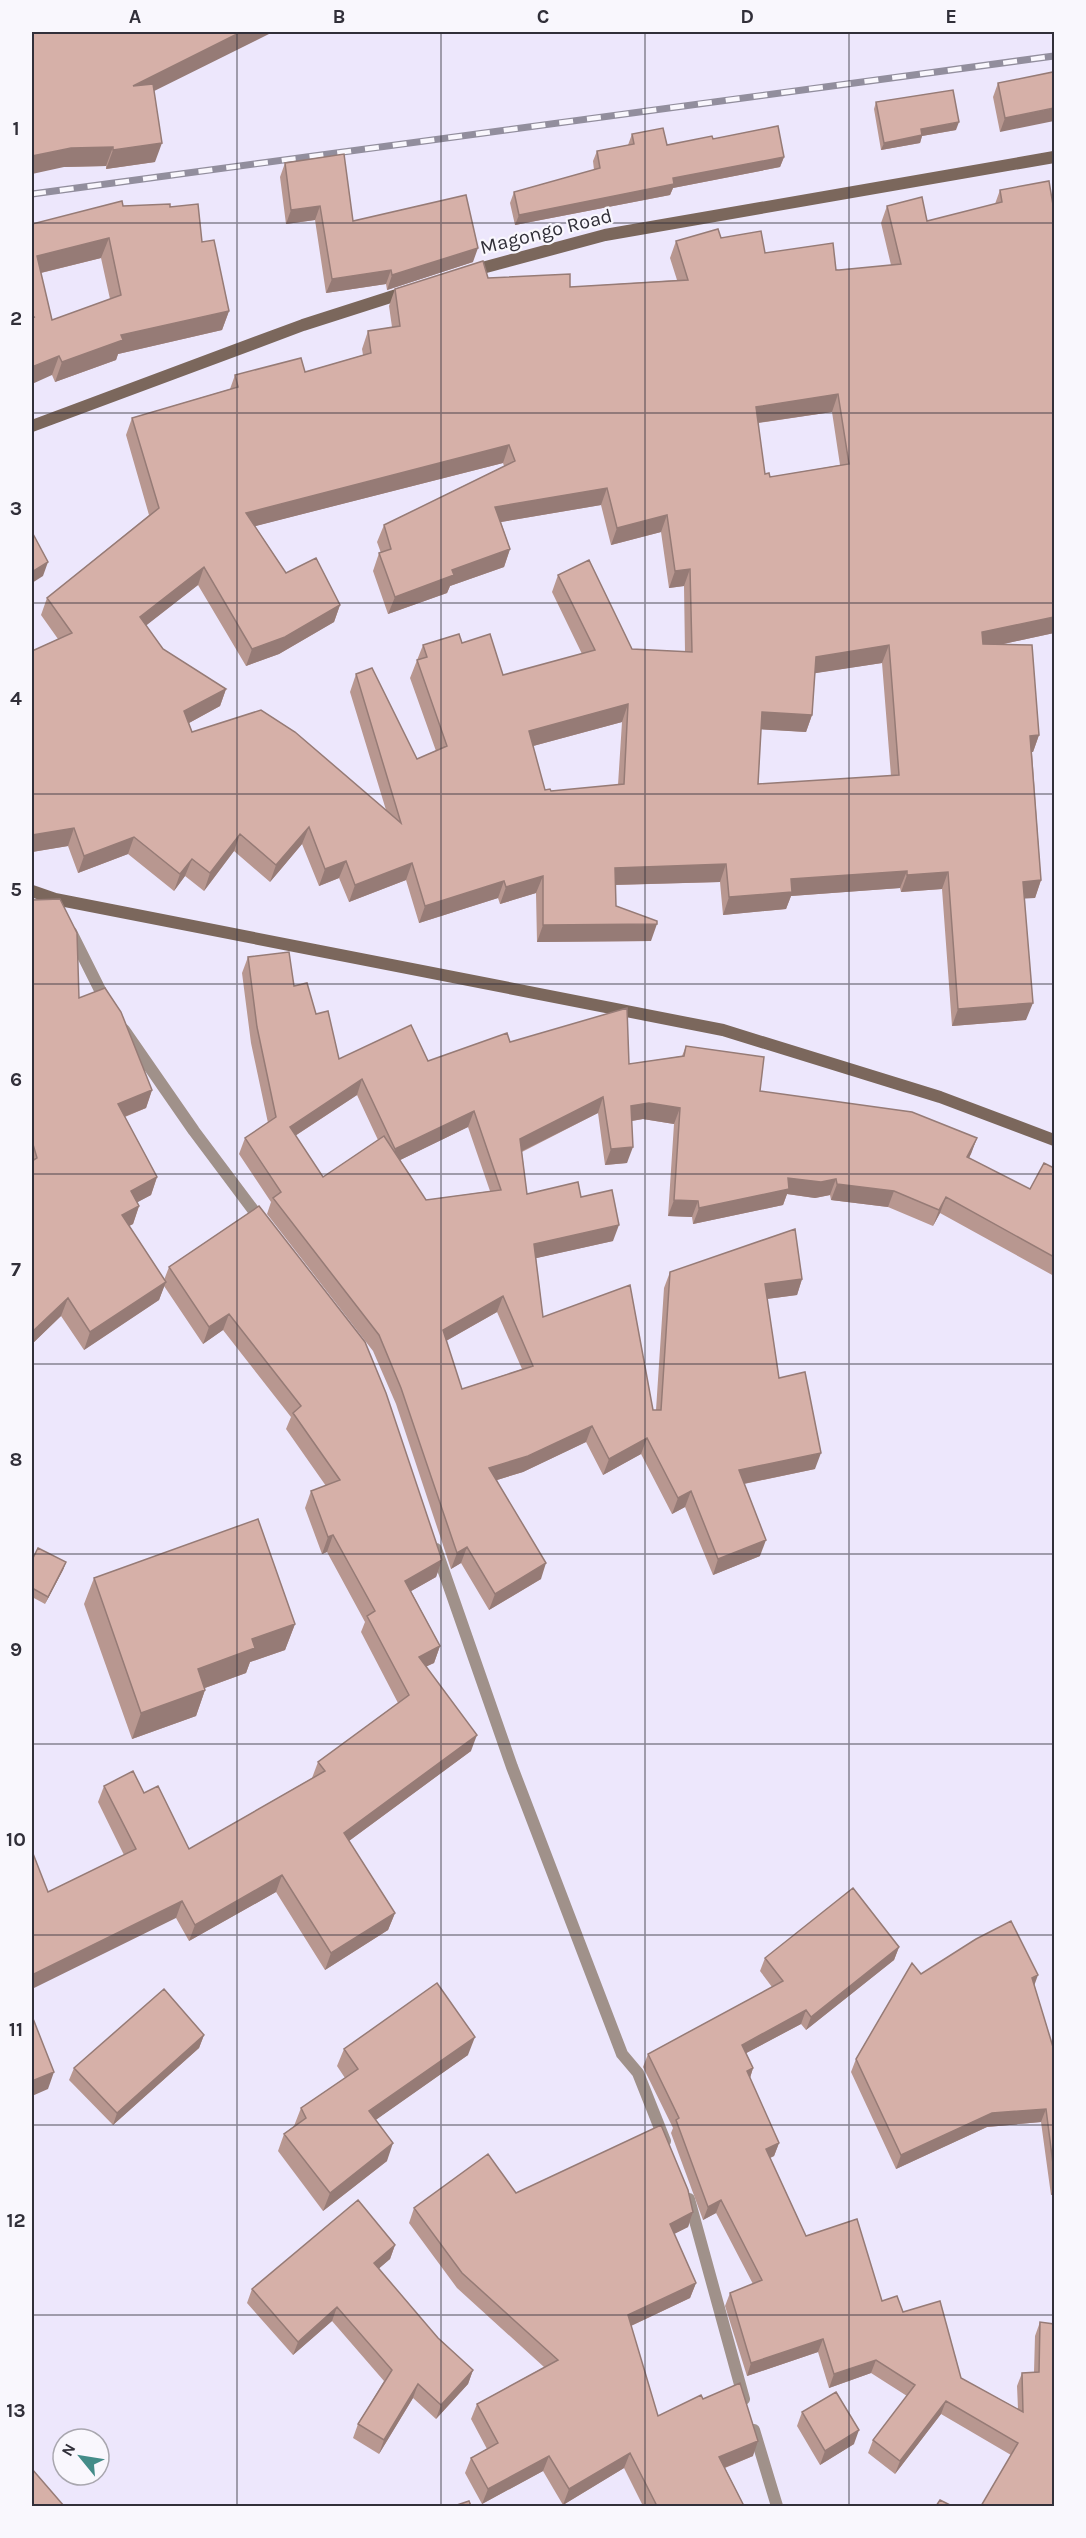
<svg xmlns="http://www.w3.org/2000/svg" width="1086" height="2538" font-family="Karla,sans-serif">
<rect width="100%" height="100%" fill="#ede7fc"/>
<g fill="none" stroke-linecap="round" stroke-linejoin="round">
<path stroke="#a0918a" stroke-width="12" d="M71 932 106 1002
M124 1030 194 1131 263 1223
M436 1549 512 1767 622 2054 638 2073 665 2141
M689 2199 744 2399
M754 2430 777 2506"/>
<path stroke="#7b675c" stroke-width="12" d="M471 271 605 235 1054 157
M32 426 303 325 406 292
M32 891 55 899 723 1030 940 1097 1054 1140"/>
<defs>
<path id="rail" d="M32 194 1054 56"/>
</defs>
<use href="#rail" stroke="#928e9d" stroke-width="7"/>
<use href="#rail" stroke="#f9f7fd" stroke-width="4.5" stroke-dasharray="14" stroke-linecap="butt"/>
</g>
<path fill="#b89790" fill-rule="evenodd" d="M1054 78 1000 132 993 97 998 83Z
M154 91 155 162 106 169V166L64 167Z
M876 102 956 130 922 136 920 143 881 150 874 109Z
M632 134 667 145 713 139 784 157 780 167 673 188 670 195 515 225 510 203 514 192 594 170 593 161 597 151 628 145Z
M285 163 353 221 473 262 387 290 386 284 326 293 315 220 286 224 280 177Z
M1000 190 1054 211V633L999 645 1039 735 1033 752H1032L1041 880 1035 898H1025L1026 1020 952 1026 942 889 901 892 900 888 791 896 786 909 723 915 720 882 616 885V906L651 941 537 942 536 893 500 904 498 898 419 923 406 880 349 902 339 878 319 886 302 844 270 882 234 851 204 891 185 876 174 891 128 854 78 873 68 846 32 852V651L58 639 41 615 47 598 149 515 126 435 132 418 230 389 235 375 305 372 363 355 362 349 368 331 392 327 389 306 395 289 488 278 570 287 677 280 670 258 676 241 721 238 765 253 839 270 891 265 881 223 887 206 927 221 995 204ZM832 412 840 465 770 477 765 474 758 423ZM503 463 504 466 384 525 377 542 381 553H379L373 571 388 614 447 593 450 586 504 567 510 549 501 522 601 505 611 545 661 532 669 588 684 586 685 652 632 649 558 575 552 592 582 654 503 675 462 643 423 645 410 678 436 751 417 759 356 674 350 692 386 810 192 732 189 723 220 706 226 689 163 649 146 625 198 585 246 666 279 654 334 622 340 605 286 573 255 526ZM882 663 891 776 758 784 761 729 806 732 812 715 815 673ZM622 722 618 785 551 791 545 790 533 746Z
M123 206 170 207 202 242 229 311 222 330 118 354 116 360 55 382 52 375 32 224ZM101 258 110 299 52 320 41 273Z
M32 900 79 998 152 1090 146 1108 125 1117 157 1177 151 1195 137 1202 139 1206 133 1224 129 1226 164 1280 169 1267 259 1206 442 1560 436 1577 411 1591 440 1646 434 1663 426 1666 471 1751 349 1841 395 1913 388 1930 325 1970 276 1892 189 1941 176 1918 48 1892 124 1855 98 1802 104 1786 144 1793 189 1849 312 1778 318 1762 398 1703 361 1632 365 1622 327 1552 322 1554 305 1508 311 1491 326 1486 286 1429 291 1417 223 1330 203 1344 164 1286 159 1300 84 1350 61 1316 32 1344Z
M248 957 294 986 316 1014 339 1059 428 1061 510 1042 629 1064 682 1056 686 1046 760 1091 977 1138 969 1158 1030 1189 1054 1168V1276L940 1213 933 1226 888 1207 831 1200 830 1195 815 1198 787 1194 783 1205 693 1224 692 1217 668 1216 674 1124 643 1119 632 1121 627 1163 605 1165 598 1113 522 1152 527 1194 581 1197 613 1241 536 1258 543 1317 653 1410H656L664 1288 670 1272 802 1279 797 1295 767 1299 779 1378 815 1469 744 1484 760 1556 713 1575 685 1507 672 1514 641 1454 603 1475 586 1442 523 1472 497 1480 541 1579 489 1610 461 1563 451 1569 396 1404 373 1351 267 1214 271 1202 239 1154 245 1138 268 1123 251 1043 242 973ZM357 1095 378 1140 323 1177 295 1136ZM468 1127 490 1191 426 1200 400 1160ZM497 1312 522 1369 462 1389 446 1341Z
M32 1560 66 1562 63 1570 45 1604 32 1597Z
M94 1578 295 1624 285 1650 250 1662 246 1673 205 1688V1690L196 1716 132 1739 84 1604Z
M899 1947 894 1960 806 2030 801 2024 746 2053 753 2068 750 2078 779 2143 774 2156 770 2158 806 2236 882 2301 903 2312 961 2378 1018 2409 1017 2386 1022 2373 1034 2372 1035 2336 1040 2322 1054 2506 1011 2455 941 2414 895 2474 868 2453 873 2440 907 2396 871 2373 829 2388 818 2352 747 2376 725 2306 730 2293 753 2284 716 2213 703 2220 671 2133 673 2128 643 2067 648 2054 772 1987 760 1971 765 1958Z
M921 1974 1034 1984 1053 2047 1054 2046V2194L1051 2195 1041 2122 987 2127 896 2169 851 2072 856 2059Z
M204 2035 199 2048 113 2125 69 2080 74 2068Z
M344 2049 468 2055 375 2120 387 2161 323 2211 278 2151 284 2134 294 2126 301 2108 345 2078 337 2066Z
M516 2193 693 2212 688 2227 674 2234 696 2283 690 2298 631 2326 658 2416 703 2399 753 2456 725 2468 744 2506H643L624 2468 563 2505 543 2471 482 2504 465 2473 471 2458 487 2449 471 2419 477 2404 544 2367 457 2288 409 2223 414 2208Z
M395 2245 390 2259 378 2269 438 2338 473 2370 468 2384 436 2419 413 2398 379 2454 353 2438 358 2424 384 2381 332 2321 293 2355 247 2303 252 2289Z
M802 2412 854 2444 820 2465 797 2426Z"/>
<path fill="#967b76" d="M241 32H273L126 105 133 86Z
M1054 108V121L1000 132 1005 118Z
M959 122 956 130 922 136 920 143 881 150 884 143 921 129Z
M162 143 155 162 106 169 113 150Z
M113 147 106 166 64 167 32 174V156L71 148Z
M784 157 780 167 673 188 670 195 515 225 519 215 673 178Z
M320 206 315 220 286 224 291 210Z
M109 238 101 258 32 275 37 256Z
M478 248 473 262 387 290 392 275Z
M391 270 386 284 326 293 332 279Z
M229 311 222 330 118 354 116 360 55 382 62 362 121 335Z
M59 356 52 375 32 384V367Z
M838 394 832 412 750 424 756 407Z
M509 445 503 463 240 530 246 513Z
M607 488 601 505 489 524 495 507Z
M667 515 661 532 611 545 617 528Z
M510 549 504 567 450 586 447 593 388 614 395 597 452 570Z
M48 562 43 576 32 583V572Z
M204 567 198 585 134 635 140 617Z
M690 569 684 586 669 588 675 571Z
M340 605 334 622 279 654 246 666 252 649Z
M1054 617V633L976 650 982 632Z
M889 645 882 663 810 674 816 657Z
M226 689 220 706 178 729 184 711Z
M628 704 622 722 522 749 529 731Z
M762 712 812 715 806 732 755 729Z
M1039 735 1033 752 1024 753 1030 736Z
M309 827 302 844 270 882 276 865Z
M74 828 68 846 32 852V835Z
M240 834 234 851 204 891 210 873Z
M134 837 128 854 78 873 84 856Z
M192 859 185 876 174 891 180 874Z
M346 861 339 878 319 886 325 869Z
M412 863 406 880 349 902 355 885Z
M726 864 720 882 609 885 615 868Z
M907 871 900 888 791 896 786 909 723 915 729 897 791 879Z
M948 872 942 889 901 892 907 875Z
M543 876 536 893 500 904 506 887Z
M1041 880 1035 898 1017 899 1023 882Z
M504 881 498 898 419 923 425 906Z
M657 924 651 941 537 942 543 925Z
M1033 1003 1026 1020 952 1026 958 1009Z
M362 1079 357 1095 284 1143 290 1127Z
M152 1090 146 1108 111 1122 118 1104Z
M603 1097 598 1113 514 1155 520 1139Z
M649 1103 680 1108 674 1124 643 1119 625 1122 631 1106Z
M474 1111 468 1127 390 1165 395 1149Z
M977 1138 971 1154 961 1173 967 1157Z
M633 1147 627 1163 605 1165 611 1149Z
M157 1177 151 1195 125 1209 131 1191Z
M788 1178 836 1179 830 1195 815 1198 787 1194 783 1205 693 1224 699 1208Z
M837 1184 894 1191 888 1207 831 1200Z
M946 1197 940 1213 933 1226 939 1210Z
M674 1200 698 1201 692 1217 668 1216Z
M139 1206 133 1224 115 1233 122 1215Z
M619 1225 613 1241 528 1260 534 1244Z
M802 1279 797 1295 759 1300 765 1284Z
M166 1282 159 1300 84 1350 90 1332Z
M503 1296 497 1312 437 1346 443 1330Z
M68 1298 61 1316 32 1344V1332Z
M229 1314 223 1330 203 1344 209 1327Z
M592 1426 586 1442 523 1472 484 1484 489 1468Z
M647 1438 641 1454 603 1475 609 1459Z
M821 1453 815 1469 733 1486 739 1470Z
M691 1491 685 1507 672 1514 678 1498Z
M333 1535 327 1552 322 1554 328 1537Z
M766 1540 760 1556 713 1575 718 1559Z
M467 1547 461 1563 451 1569 457 1553Z
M442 1560 436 1577 399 1598 405 1581Z
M66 1562 63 1570 45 1604 48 1597Z
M546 1563 541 1579 489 1610 495 1594Z
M295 1624 285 1650 250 1662 246 1673 188 1694 198 1669 252 1639Z
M440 1646 434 1663 413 1673 419 1657Z
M205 1690 196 1716 132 1739 141 1713Z
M477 1735 471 1751 338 1849 344 1833Z
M282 1875 276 1892 189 1941 195 1925Z
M182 1901 176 1918 32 1989V1975Z
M395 1913 388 1930 325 1970 331 1953Z
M899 1947 894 1960 806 2030 811 2017Z
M1038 1975 1033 1989 1032 1978Z
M806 2010 801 2024 737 2058 742 2045Z
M204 2035 199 2048 113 2125 117 2113Z
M475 2037 468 2055 363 2129 369 2111Z
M753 2068 749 2081 747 2071Z
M54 2072 48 2089 32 2096V2081Z
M1046 2109 1041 2122 987 2127 896 2169 901 2155 992 2113Z
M393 2143 387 2161 323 2211 330 2193Z
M779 2143 774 2156 761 2162 766 2149Z
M1054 2185V2194L1051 2195Z
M721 2200 716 2213 703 2220 708 2207Z
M693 2212 688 2227 664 2239 670 2224Z
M395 2245 390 2259 369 2277 374 2263Z
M696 2283 690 2298 622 2330 628 2315Z
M337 2307 332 2321 293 2355 298 2342Z
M823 2339 818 2352 747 2376 751 2363Z
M876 2360 871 2373 829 2388 834 2374Z
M473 2370 468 2384 436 2419 441 2405Z
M418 2384 413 2398 379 2454 384 2440Z
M946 2401 941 2414 895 2474 900 2461Z
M859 2430 854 2444 820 2465 825 2451Z
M758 2441 753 2456 714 2472 719 2457Z
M630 2453 624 2468 563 2505 569 2489Z
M549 2456 543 2471 482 2504 488 2489Z"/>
<path fill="#d6b0a8" stroke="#967b76" stroke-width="1.5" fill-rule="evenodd" d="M32 32H241L133 86 153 84 162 143 113 150V147L71 148 32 156Z
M1053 72 1054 78V108L1005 118 998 83Z
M953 90 959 122 921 129 922 135 884 143 876 102Z
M778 126 784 157 673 178 674 184 519 215 514 192 600 168 597 151 634 144 632 134 663 128 667 145 712 136 713 139Z
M344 154 353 221 466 195 478 248 392 275 391 270 332 279 320 206 291 210 285 163Z
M1049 181 1054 211V617L982 632 983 644 1032 645 1039 735 1030 736 1041 880 1023 882 1033 1003 958 1009 948 872 907 875V871L791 879 792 892 729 897 726 864 615 868 616 906 657 921V924L543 925V876L506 887 504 881 425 906 412 863 355 885 346 861 325 869 309 827 276 865 240 834 210 873 192 859 180 874 134 837 84 856 74 828 32 835V651L72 633 47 598 159 508 132 418 238 387 235 375 301 358 305 372 371 353 368 331 400 326 395 289 483 261 488 278 570 274V287L688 280 676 241 718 229 721 238 761 231 765 253 833 243 836 270H839L901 264 887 206 922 197 927 221 1002 202 1000 190ZM838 394 849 464 770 477 769 473 765 474 756 407ZM509 445 515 461 384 525 391 549 379 553 395 597 454 575 452 570 510 549 495 507 607 488 617 528 667 515 675 571 690 569 692 652 632 649 589 560 558 575 595 650 503 675 490 634 462 643 459 634 423 645 427 657 417 660 447 746 417 759 372 668 356 674 401 823 295 732 261 710 192 732 184 711 226 689 163 649 140 617 204 567 252 649 285 637 340 605 316 558 286 573 246 513ZM889 645 899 775 758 784 762 712 812 715 816 657ZM628 704 624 784 551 791 550 789 545 790 529 731Z
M122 201 123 206 170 204V207L198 204 202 242 214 240 229 311 121 335 123 340 62 362 59 356 32 367V318L35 317H32V224ZM109 238 121 295 52 320 37 256Z
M32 532 48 562 32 572Z
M60 899 77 933 79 998 105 988 121 1012 152 1090 118 1104 157 1177 131 1191 139 1206 122 1215 166 1282 90 1332 68 1298 32 1332V1161L37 1158 32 1141V900Z
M289 952 294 986 307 983 316 1014 328 1011 339 1059 411 1025 428 1061 507 1033 510 1042 627 1008 629 1064 684 1056 686 1046 764 1057 760 1091 912 1112 977 1138 967 1157 1030 1189 1044 1163 1054 1168V1257L946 1197 939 1210 894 1191 837 1184 836 1179 821 1182 788 1178 789 1189 699 1208 698 1201 674 1200 680 1108 649 1103 631 1106 633 1147 611 1149 603 1097 520 1139 527 1194 578 1182 581 1197 612 1190 619 1225 534 1244 543 1317 630 1285 653 1410H661L670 1272 795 1229 802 1279 765 1284 779 1378 805 1372 821 1453 739 1470 766 1540 718 1559 691 1491 678 1498 647 1438 609 1459 592 1426 528 1456 489 1468 546 1563 495 1594 467 1547 457 1553 401 1388 379 1335 273 1198 281 1192 245 1138 276 1117 257 1027 248 957ZM362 1079 395 1149 474 1111 501 1190 426 1200 384 1136 323 1177 290 1127ZM503 1296 533 1366 462 1389 443 1330Z
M259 1206 365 1342 386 1393 442 1560 405 1581 440 1646 419 1657 477 1735 344 1833 395 1913 331 1953 282 1875 195 1925 182 1901 32 1975V1851L48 1892 136 1849 104 1786 133 1771 144 1793 158 1786 189 1849 325 1771 318 1762 409 1695 367 1616 375 1611 333 1535 328 1537 311 1491 340 1480 293 1413 301 1406 229 1314 209 1327 169 1267Z
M258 1519 295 1624 252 1639 255 1648 198 1669 205 1690 141 1713 94 1578Z
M38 1548 66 1562 48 1597 32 1588V1560Z
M853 1888 899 1947 811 2017 806 2010 742 2045 753 2068 747 2071 779 2143 766 2149 806 2236 857 2219 882 2301 897 2296 903 2312 940 2301 961 2378 1023 2412 1022 2373 1039 2372 1040 2322 1054 2324V2506H981L1018 2443 946 2401 900 2461 873 2440 915 2385 876 2360 834 2374 823 2339 751 2363 730 2293 762 2280 721 2200 708 2207 676 2120 679 2118 648 2054 783 1981 765 1958Z
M1011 1921 1038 1975 1032 1978 1053 2047 1054 2046V2172L1046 2109 992 2113 901 2155 856 2059 912 1963 921 1974 976 1939Z
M437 1983 475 2037 369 2111 393 2143 330 2193 284 2134 306 2118 301 2108 358 2069 344 2049Z
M164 1989 204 2035 117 2113 74 2068Z
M32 2016 54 2072 32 2081Z
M661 2125 688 2190 693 2212 670 2224 696 2283 628 2315 658 2416 701 2395 703 2399 740 2383 758 2441 719 2457 744 2506H657L630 2453 569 2489 549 2456 488 2489 471 2458 498 2443 477 2404 558 2360 462 2273 414 2208 488 2154 516 2193Z
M358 2200 395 2245 374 2263 438 2338 473 2370 441 2405 418 2384 384 2440 358 2424 392 2370 337 2307 298 2342 252 2289Z
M836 2392 859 2430 825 2451 802 2412Z
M32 2469 64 2506H32Z
M940 2500 952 2506H936Z
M469 2501 471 2506H454Z"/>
<path fill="none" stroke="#312f39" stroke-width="1.5" stroke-opacity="0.55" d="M237 32V2506M441 32V2506M645 32V2506M849 32V2506M32 223H1054M32 413H1054M32 603H1054M32 794H1054M32 984H1054M32 1174H1054M32 1364H1054M32 1554H1054M32 1744H1054M32 1935H1054M32 2125H1054M32 2315H1054"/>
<g text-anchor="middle" stroke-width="4.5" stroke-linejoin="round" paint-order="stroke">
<g font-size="20" fill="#312f39" stroke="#f9f7fd">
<text transform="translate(546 231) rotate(-14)" y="7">Magongo Road</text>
</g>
</g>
<rect width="1086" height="2538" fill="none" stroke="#f9f7fd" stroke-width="66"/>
<g transform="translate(81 2457) rotate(300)"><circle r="28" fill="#f9f7fd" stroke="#a9a7af" stroke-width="1.5"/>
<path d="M0-4.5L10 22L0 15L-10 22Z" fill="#448c89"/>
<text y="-9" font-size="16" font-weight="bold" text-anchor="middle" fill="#312f39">N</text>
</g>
<rect x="33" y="33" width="1020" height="2472" fill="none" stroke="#312f39" stroke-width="2"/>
<g font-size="20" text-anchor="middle" font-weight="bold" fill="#312f39">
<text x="135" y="23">A</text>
<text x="339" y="23">B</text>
<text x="543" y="23">C</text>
<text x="747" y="23">D</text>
<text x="951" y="23">E</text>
<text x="16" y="135">1</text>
<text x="16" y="325">2</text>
<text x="16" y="515">3</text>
<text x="16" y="705">4</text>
<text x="16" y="896">5</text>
<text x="16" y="1086">6</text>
<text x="16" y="1276">7</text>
<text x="16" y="1466">8</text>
<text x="16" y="1656">9</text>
<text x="16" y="1846">10</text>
<text x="16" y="2036">11</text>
<text x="16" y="2227">12</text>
<text x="16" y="2417">13</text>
</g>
</svg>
